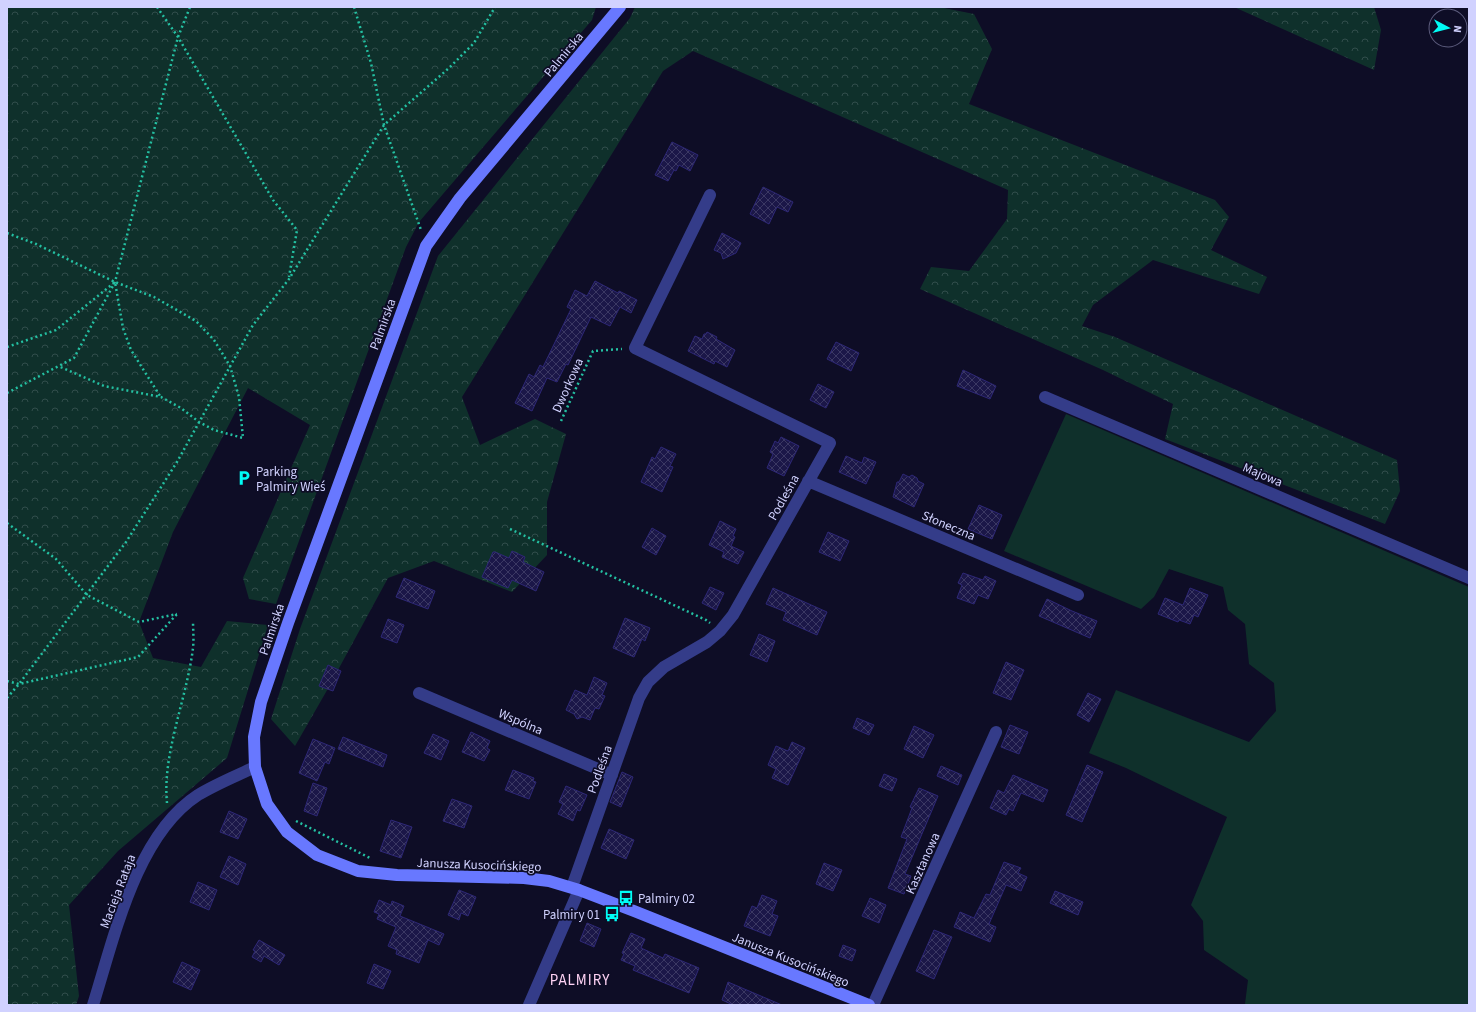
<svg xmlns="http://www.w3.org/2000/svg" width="1476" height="1012" font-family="'Source Sans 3',sans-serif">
<defs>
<pattern id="forest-crowns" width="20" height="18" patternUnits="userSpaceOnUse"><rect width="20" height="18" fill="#0f302b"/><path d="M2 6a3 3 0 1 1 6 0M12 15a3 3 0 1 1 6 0" fill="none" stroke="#314d4b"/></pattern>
<pattern id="building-cross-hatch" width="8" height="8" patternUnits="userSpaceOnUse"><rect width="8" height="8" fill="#1b1748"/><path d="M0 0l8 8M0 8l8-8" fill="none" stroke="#3b3863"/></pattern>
</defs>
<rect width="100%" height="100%" fill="#0e0d26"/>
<path fill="#0f302b" d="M1066 414 1469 587V1005H1249L1245 1004 1248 980 1204 950 1203 921 1191 905 1227 817 1126 768 1089 753 1116 690 1249 742 1276 711 1274 683 1249 664 1245 624 1228 610 1223 587 1169 569 1154 597 1141 609 1004 551Z"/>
<path fill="url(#forest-crowns)" d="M7 7H596L592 20 419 222 406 247 276 604 249 599 243 578 310 425 248 388 173 532 139 622 153 658 201 667 227 621 268 625 227 758 118 851 69 905 79 996 76 1005H7Z
M635 7H939L974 14 992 49 969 104 1215 200 1229 217 1211 250 1267 277 1259 294 1153 260 1093 305 1082 326 1115 337 1397 460 1400 491 1385 524 1165 439 1173 404 1103 370 920 289 931 267 969 271 1007 219 1008 190 693 51 663 71 462 397 480 445 535 419 566 434 547 502V555L512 592 434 561 388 578 326 692 295 746 271 719 300 629 438 256 630 18Z
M1234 7H1374L1381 30 1374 70Z"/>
<path fill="url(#building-cross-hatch)" stroke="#2d2776" d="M672 142 698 155 690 171 679 165 676 171 674 170 668 181 655 175Z
M763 187 793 202 788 212 777 207 769 224 750 214Z
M722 233 741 243 736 253 723 259 721 253 714 250Z
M595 281 618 293 619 291 637 300 631 313 620 307 610 326 591 317 568 365 566 364 557 382 547 378 532 411 515 403 529 374 534 377 540 365 543 367 571 309 567 307 575 290 587 296Z
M707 332 717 337 716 339 735 350 727 367 715 361 714 364 688 351 695 336 702 339 704 334H706Z
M836 342 859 353 851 371 827 359Z
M963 370 996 386 990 399 957 386Z
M818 384 834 392 826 408 810 400Z
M781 437 799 446 784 476 767 468 773 454 770 452 775 441 778 443Z
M661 447 676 454 670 466 673 467 662 492 641 482 652 457 655 459Z
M846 456 862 463 864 457 876 462 866 484 839 472Z
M903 474 909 477 912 475 917 478 918 481 924 484 914 507 893 497 897 482H899Z
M979 505 1002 515 992 539 968 529Z
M720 521 736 529 733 536 735 537 731 546 744 552 738 564 722 557 724 552 709 545Z
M652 528 666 536 656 555 642 547Z
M828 532 849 541 840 561 819 552Z
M512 551 525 557 523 562 544 572 536 591 512 580 508 588 482 577 493 552H495L509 558Z
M963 573 983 580 985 576 996 581 988 599 978 595 974 604 957 598 962 585 958 583Z
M404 578 435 591 428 609 396 597Z
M710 587 724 593 716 610 702 603Z
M773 588 827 612 817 635 783 620 786 612 766 604Z
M1190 588 1208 595 1198 617 1194 615 1190 624 1179 620 1178 622 1158 614 1165 598 1183 605Z
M1047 599 1072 611 1097 621 1090 638 1039 616Z
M625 618 650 628 645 641 642 639 634 657 613 648Z
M388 619 404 625 397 643 381 637Z
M759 634 775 641 767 662 750 655Z
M1006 662 1024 670 1011 700 993 693Z
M328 665 341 671 333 691 319 686Z
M594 677 607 683 602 695 605 696 599 709 595 708 590 720 582 717 577 719 574 714 566 710 575 690 587 695Z
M1088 693 1101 699 1089 722 1077 715Z
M857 718 874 725 869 735 853 728Z
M1010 725 1028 732 1019 754 1001 747Z
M914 726 934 735 923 758 904 749Z
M471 732 490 741 487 748 490 750 484 761 462 752Z
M433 734 449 741 441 760 424 753Z
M343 737 387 755 383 767 338 749Z
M313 739 335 748 329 764 325 762 317 781 299 773Z
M792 742 805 748 788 785 772 778 776 769 768 765 776 746 788 751Z
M1087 765 1103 772 1082 822 1066 815Z
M941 766 962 775 958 785 937 776Z
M513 770 534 778 533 781 536 782 529 799 505 790Z
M622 772 633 777 621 807 610 802Z
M884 774 897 779 892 791 879 786Z
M1013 775 1048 790 1043 802 1021 793 1013 811 1009 809 1006 815 990 808 998 790 1004 793Z
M313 783 327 788 317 816 304 811Z
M566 786 587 795 580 811 577 810 573 821 558 814 563 804 559 802Z
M919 788 938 796 905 874 911 876 904 894 888 888 907 839 901 837 912 808 910 807Z
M452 799 472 806 464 828 443 821Z
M229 811 247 819 238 839 220 832Z
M391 820 412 827 401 858 380 851Z
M609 829 634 840 626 859 601 848Z
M229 856 246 864 238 885 220 877Z
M1004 862 1021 868 1018 873 1027 877 1021 891 1006 885 989 924 996 927 990 942 954 927 960 912 974 918 986 894 990 895Z
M824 863 842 870 833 891 816 884Z
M198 882 217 890 209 910 190 902Z
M459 890 476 897 468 916 461 913 459 920 448 915Z
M1055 891 1083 902 1078 915 1050 903Z
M762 895 777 901 772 914 778 916 770 936 744 926 752 906 757 908Z
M870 898 886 905 879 923 862 916Z
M379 900 391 905 392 901 404 906 400 916 444 934 439 945 428 940 419 963 396 954 397 950 388 946 396 927 377 919 379 914 374 912Z
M587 923 601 929 594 947 580 941Z
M934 930 952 937 934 979 916 971Z
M631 933 645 939 641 948 663 958 665 954 699 968 689 993 633 970 635 966 621 960 624 954 622 953Z
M259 940 285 955 279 965 264 956 261 962 252 957 255 951 253 950Z
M843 945 856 950 852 961 839 956Z
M182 962 200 970 191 990 173 982Z
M374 964 391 971 383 989 367 983Z
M728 982 782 1005H733L722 1000Z"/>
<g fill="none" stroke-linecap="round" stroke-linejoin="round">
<path stroke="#24c0a2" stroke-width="2.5" stroke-dasharray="2 3" stroke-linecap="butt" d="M157 7 178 37 273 200 297 230 289 277
M354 7 371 63 384 125 421 230
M7 233 36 244 115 282 154 297 196 321 214 340 230 366 239 397 243 438 214 430 199 422 181 408 161 397 104 386 58 366
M7 347 56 330 115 282 123 328 131 350 160 396
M7 393 74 358 115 282 178 37 190 7
M561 421 593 351 622 349
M7 523 56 559 87 595 139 622 177 614
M510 529 706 620 710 623
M7 681 19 684 138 657 177 614
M7 698 19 684 126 542 177 462 253 325 289 279 384 125 449 68 474 43 495 7
M167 803C162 754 187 698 193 648 194 639 193 630 193 621
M296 821 372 859"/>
<path stroke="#343c89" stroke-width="12" d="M1045 397 1469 578
M808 481 1078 595
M419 693 612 775
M572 887 639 698 648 682 664 667 707 642 720 631 733 615 830 443 635 348 710 195
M93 1005C114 938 136 835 198 795 216 784 236 776 255 767
M529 1005 579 890
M873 1005 996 732"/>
<path stroke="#6878ff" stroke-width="12" d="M620 7 460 198 426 246 288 623 261 702 254 737 255 767 267 804 287 832 317 855 358 871 397 875 524 878 549 881 579 890 634 911 869 1005"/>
</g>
<defs>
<symbol id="parking-bare" viewBox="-9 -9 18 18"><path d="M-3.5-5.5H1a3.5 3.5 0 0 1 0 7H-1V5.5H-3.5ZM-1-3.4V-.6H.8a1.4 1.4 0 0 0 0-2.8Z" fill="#00fcf5" stroke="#0e0d26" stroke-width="2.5" paint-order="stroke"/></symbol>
<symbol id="bus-bare" viewBox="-9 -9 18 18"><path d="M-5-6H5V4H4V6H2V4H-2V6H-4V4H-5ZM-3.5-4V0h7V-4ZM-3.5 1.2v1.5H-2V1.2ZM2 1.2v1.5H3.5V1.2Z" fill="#00fcf5" stroke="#0e0d26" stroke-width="2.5" paint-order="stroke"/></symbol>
</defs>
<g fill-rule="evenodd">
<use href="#parking-bare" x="233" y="467" width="22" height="22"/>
<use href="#bus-bare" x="615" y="887" width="22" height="22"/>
<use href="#bus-bare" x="601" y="903" width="22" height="22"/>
</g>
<g text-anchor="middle" stroke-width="3.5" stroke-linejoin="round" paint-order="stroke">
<g font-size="13" fill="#d1d2ff" stroke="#0e0d26">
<text transform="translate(563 54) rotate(-50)" y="5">Palmirska</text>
<text transform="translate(382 324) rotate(-70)" y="5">Palmirska</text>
<text transform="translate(567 385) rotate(-66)" y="5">Dworkowa</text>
<text transform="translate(1263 474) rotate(23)" y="5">Majowa</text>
<text transform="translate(783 497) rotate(-61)" y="5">Podleśna</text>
<text transform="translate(949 525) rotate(23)" y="5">Słoneczna</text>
<text transform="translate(271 629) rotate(-71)" y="5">Palmirska</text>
<text transform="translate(521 721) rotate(23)" y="5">Wspólna</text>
<text transform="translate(599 769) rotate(-70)" y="5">Podleśna</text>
<text transform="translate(922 863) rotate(-66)" y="5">Kasztanowa</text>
<text transform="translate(479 864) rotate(2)" y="5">Janusza Kusocińskiego</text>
<text transform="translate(117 891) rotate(-69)" y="5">Macieja Rataja</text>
<text transform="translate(791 959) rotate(22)" y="5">Janusza Kusocińskiego</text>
</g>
<g font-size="13" fill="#d1d2ff" stroke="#0e0d26" text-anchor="start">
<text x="256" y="476">Parking<tspan x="256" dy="15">Palmiry Wieś</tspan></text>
<text x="638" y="903">Palmiry 02</text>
<text x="600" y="919" text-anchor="end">Palmiry 01</text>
</g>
<g font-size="15" letter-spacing="1" fill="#ffd3f5" stroke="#0e0d26">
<text x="580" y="985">PALMIRY</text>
</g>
</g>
<rect width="1476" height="1012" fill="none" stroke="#d1d2ff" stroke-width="16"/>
<g transform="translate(1448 28) rotate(97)"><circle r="19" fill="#0e0d26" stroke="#5c5c7d"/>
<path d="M0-3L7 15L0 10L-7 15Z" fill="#00fcf5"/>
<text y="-6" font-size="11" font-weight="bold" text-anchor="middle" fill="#d1d2ff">N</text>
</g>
</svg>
